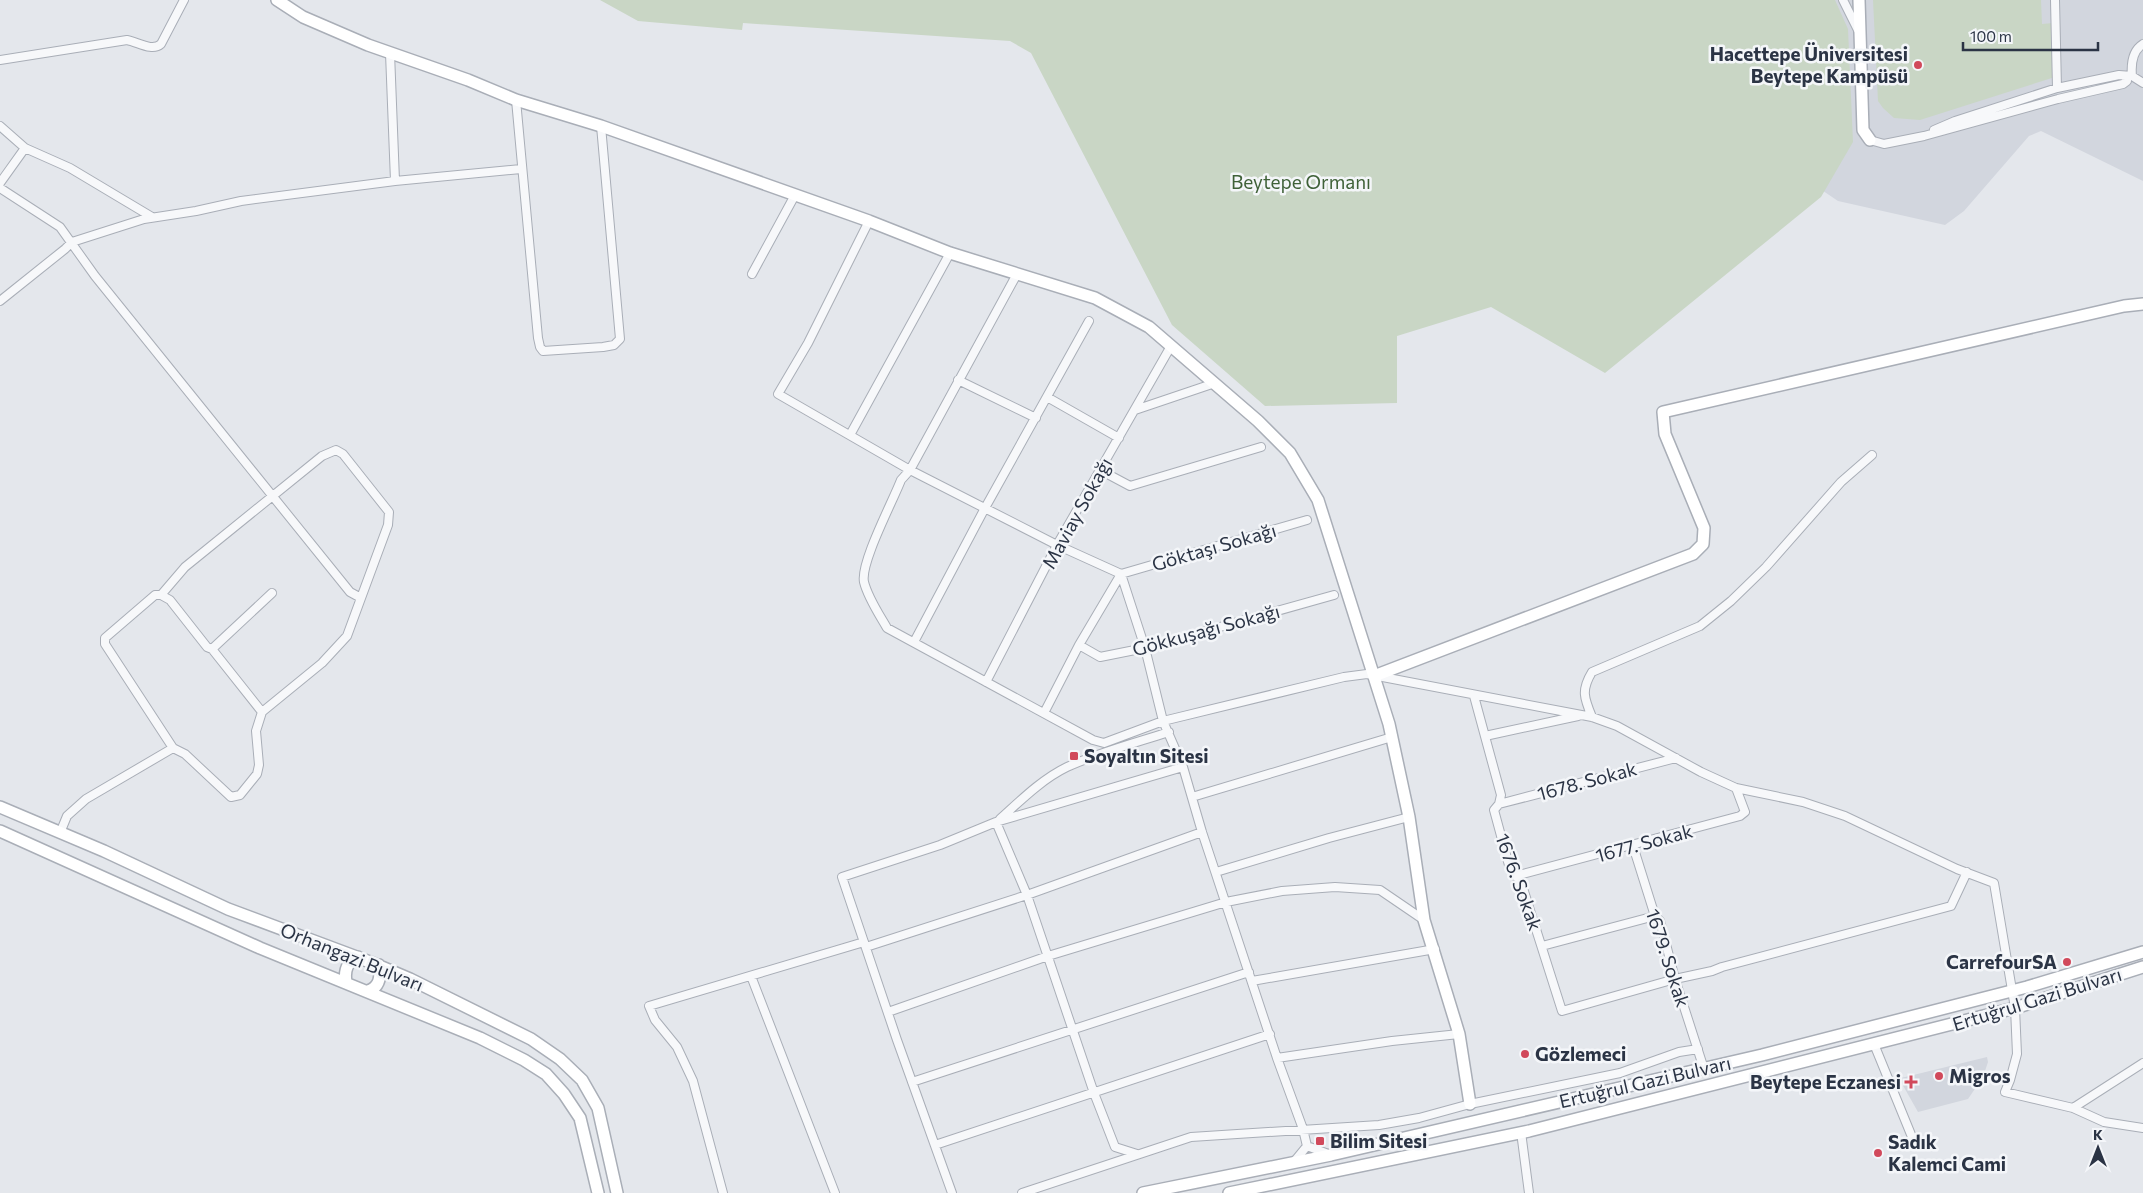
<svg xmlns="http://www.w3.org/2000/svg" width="2143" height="1193" font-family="Commissioner,sans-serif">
<rect width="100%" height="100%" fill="#e4e7ec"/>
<path fill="#d2d6de" d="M1652 0H2143V181L2041 131 2029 136 1964 211 1945 225 1838 201 1736 132Z
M1987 1057 1988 1062 1983 1077 1968 1099 1918 1112 1901 1082V1078Z"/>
<path fill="#c9d6c5" d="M600 0H1835L1848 29 1853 142 1821 197 1605 373 1491 307 1397 336V403L1265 406 1172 325 1031 53 1010 41 743 23 742 30 638 21Z
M1873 0H2041L2042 24 2053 23 2055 77 1920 120 1894 118 1883 108 1878 101Z"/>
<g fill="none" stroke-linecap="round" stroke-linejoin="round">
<defs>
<path id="street" d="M1843 0 1858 30
M2055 0 2057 88
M390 53 395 181
M0 60 127 40C138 42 152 52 161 44L184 0
M2132 76C2131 65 2132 51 2143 44
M516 100 538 338 540 347 543 351 603 347 614 345 620 339 601 126
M0 126 25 148
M1934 130 1955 121 2057 88 2119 75 2132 76 2143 83
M1870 140 1884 144 1924 136 2058 99 2123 84 2127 81V76
M0 183 25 148 70 168 152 217
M0 188 60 227 95 276 350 592 361 598 347 636 322 663 262 712
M869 221 808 343 778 394 910 470 1057 545 1121 574 1145 648 1163 721 1183 767 1202 832 1277 1058 1303 1129 1307 1146
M752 274 795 195
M1017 274 910 470 901 480C893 501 860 563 864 582 868 598 879 614 887 628L1093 740 1104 743 1163 721 1344 677 1367 674 1592 717 1617 726 1701 772 1736 788 1803 802 1845 816 1957 869 1994 883 2015 1008 2017 1054 2010 1080 2005 1092 2073 1108 2104 1122 2143 1128
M0 301 65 249 72 242 144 219 196 211 241 201 395 181 521 169
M958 380 1036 418
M1047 397 1119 438
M1135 410 1215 383
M850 435 950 253
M1100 470 1130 486 1261 447
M161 595 185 567 322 456 336 450 343 454 389 512 388 525 361 598
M914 642 985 508 1089 321
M1079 645 1100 657 1145 648 1334 595
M986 682 1057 545 1171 346
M1474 696 1501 795 1499 804 1494 810 1510 869 1521 882 1562 1011 1675 979 1712 971 1722 967 1951 906 1967 872
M1044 713 1079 645 1121 574 1307 520
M1592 717C1584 698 1581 690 1592 672L1700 626 1731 601 1766 567 1841 482 1872 455
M1485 736 1578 716
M173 748 185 754 231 797 240 795 257 774 259 765 256 731 262 712 212 649
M1192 797 1392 737
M1499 804 1676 758
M1000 819C1020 801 1042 779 1067 767 1100 752 1135 743 1169 732
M996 822 1027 895 1094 1093 1115 1147 1137 1154
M60 833 67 816 86 799 173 748 105 644V638L155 595H161L170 600 207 647 212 649 272 593
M1633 846 1655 916 1660 921 1675 979 1704 1069
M1216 872 1329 838 1409 817
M1515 876 1740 816 1745 812 1736 788
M1542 946 1655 916
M866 947 1027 895 1202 832
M751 976 835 1193
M1252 981 1435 949
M888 1012 1048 956 1226 902 1282 891 1335 887 1380 890 1424 920
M1874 1044 1912 1137
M1277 1058 1392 1041 1459 1034
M912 1082 1249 972
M2073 1108 2143 1063
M1521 1132 1529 1193
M935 1145 1270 1034
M1307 1146 1331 1155
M1293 1163 1307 1146
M723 1193 693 1081 677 1047 655 1020 649 1006 864 942
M952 1193 897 1040 842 877 940 845 996 822 1183 767
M1022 1193 1191 1137 1379 1125 1419 1118 1470 1104 1620 1073 1679 1052 1698 1049"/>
<path id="secondary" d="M277 0 303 17 368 45 468 80 516 100 601 126 869 221 950 253 1095 298 1149 327 1258 421 1290 453 1318 500 1389 724 1409 817 1424 920 1459 1034 1470 1104
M1859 0 1863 130 1870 140
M1374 676 1693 554 1703 544 1704 528 1665 434 1663 412 2124 306 2143 304
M0 807 104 851 228 909 370 962 410 979 531 1039 560 1059 582 1080 598 1108 617 1193
M0 831 260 948 480 1038 524 1060 546 1074 564 1094 580 1118 598 1193
M346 982C344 970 347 962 358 957
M368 991C380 987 381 977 379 965
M1143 1193 1331 1155 1762 1055 2027 987 2143 952
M1229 1193 1529 1131 2015 1008 2143 967"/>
</defs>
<use href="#street" stroke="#a9aeb7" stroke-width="10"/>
<use href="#secondary" stroke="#a9aeb7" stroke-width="14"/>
<use href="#street" stroke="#f7f8fa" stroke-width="8"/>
<use href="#secondary" stroke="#fff" stroke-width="11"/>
</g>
<g fill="#d1495b" stroke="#f4f6f9" stroke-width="2">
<circle cx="1918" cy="65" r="5"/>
<rect x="1069" y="751" width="10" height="10" rx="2.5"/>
<circle cx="2067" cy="962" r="5"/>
<circle cx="1525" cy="1054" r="5"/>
<circle cx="1939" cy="1076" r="5"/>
<path d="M1908.5 1074.5h5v5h5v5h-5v5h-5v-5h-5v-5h5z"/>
<rect x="1315" y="1136" width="10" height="10" rx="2.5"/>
<circle cx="1878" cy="1153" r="5"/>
</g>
<g text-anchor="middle" stroke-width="5" stroke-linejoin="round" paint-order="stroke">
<g font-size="19" font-weight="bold" fill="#2b3445" stroke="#f4f6f9" text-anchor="start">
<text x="1908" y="61" text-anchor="end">Hacettepe Üniversitesi<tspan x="1908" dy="22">Beytepe Kampüsü</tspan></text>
<text x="1084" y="763">Soyaltın Sitesi</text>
<text x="2057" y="969" text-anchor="end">CarrefourSA</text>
<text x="1535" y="1061">Gözlemeci</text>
<text x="1949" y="1083">Migros</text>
<text x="1901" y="1089" text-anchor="end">Beytepe Eczanesi</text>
<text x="1330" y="1148">Bilim Sitesi</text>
<text x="1888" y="1149">Sadık<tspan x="1888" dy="22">Kalemci Cami</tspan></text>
</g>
<g font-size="19" fill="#3f6138" stroke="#f4f6f9">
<text x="1301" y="189">Beytepe Ormanı</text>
</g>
<g font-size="19" fill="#2b3445" stroke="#f4f6f9">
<text transform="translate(1077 513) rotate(-61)" y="7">Maviay Sokağı</text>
<text transform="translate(1214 547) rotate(-16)" y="7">Göktaşı Sokağı</text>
<text transform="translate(1206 630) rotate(-15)" y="7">Gökkuşağı Sokağı</text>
<text transform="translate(1587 781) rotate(-15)" y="7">1678. Sokak</text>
<text transform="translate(1644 843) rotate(-15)" y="7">1677. Sokak</text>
<text transform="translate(1519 882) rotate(70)" y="7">1676. Sokak</text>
<text transform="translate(352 957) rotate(22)" y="7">Orhangazi Bulvarı</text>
<text transform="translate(1668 958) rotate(72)" y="7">1679. Sokak</text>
<text transform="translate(2037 999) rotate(-17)" y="7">Ertuğrul Gazi Bulvarı</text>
<text transform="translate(1645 1082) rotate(-13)" y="7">Ertuğrul Gazi Bulvarı</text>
</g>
</g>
<g transform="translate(2098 1148)" stroke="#f4f6f9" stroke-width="4" paint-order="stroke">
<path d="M0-4L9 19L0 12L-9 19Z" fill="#2b3445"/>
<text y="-8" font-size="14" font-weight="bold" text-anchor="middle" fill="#2b3445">K</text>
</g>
<path d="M1963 42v8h135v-8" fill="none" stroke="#2b3445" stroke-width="2.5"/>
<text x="1970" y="42" font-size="15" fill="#2b3445" stroke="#f4f6f9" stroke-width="4" paint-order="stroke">100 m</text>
</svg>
